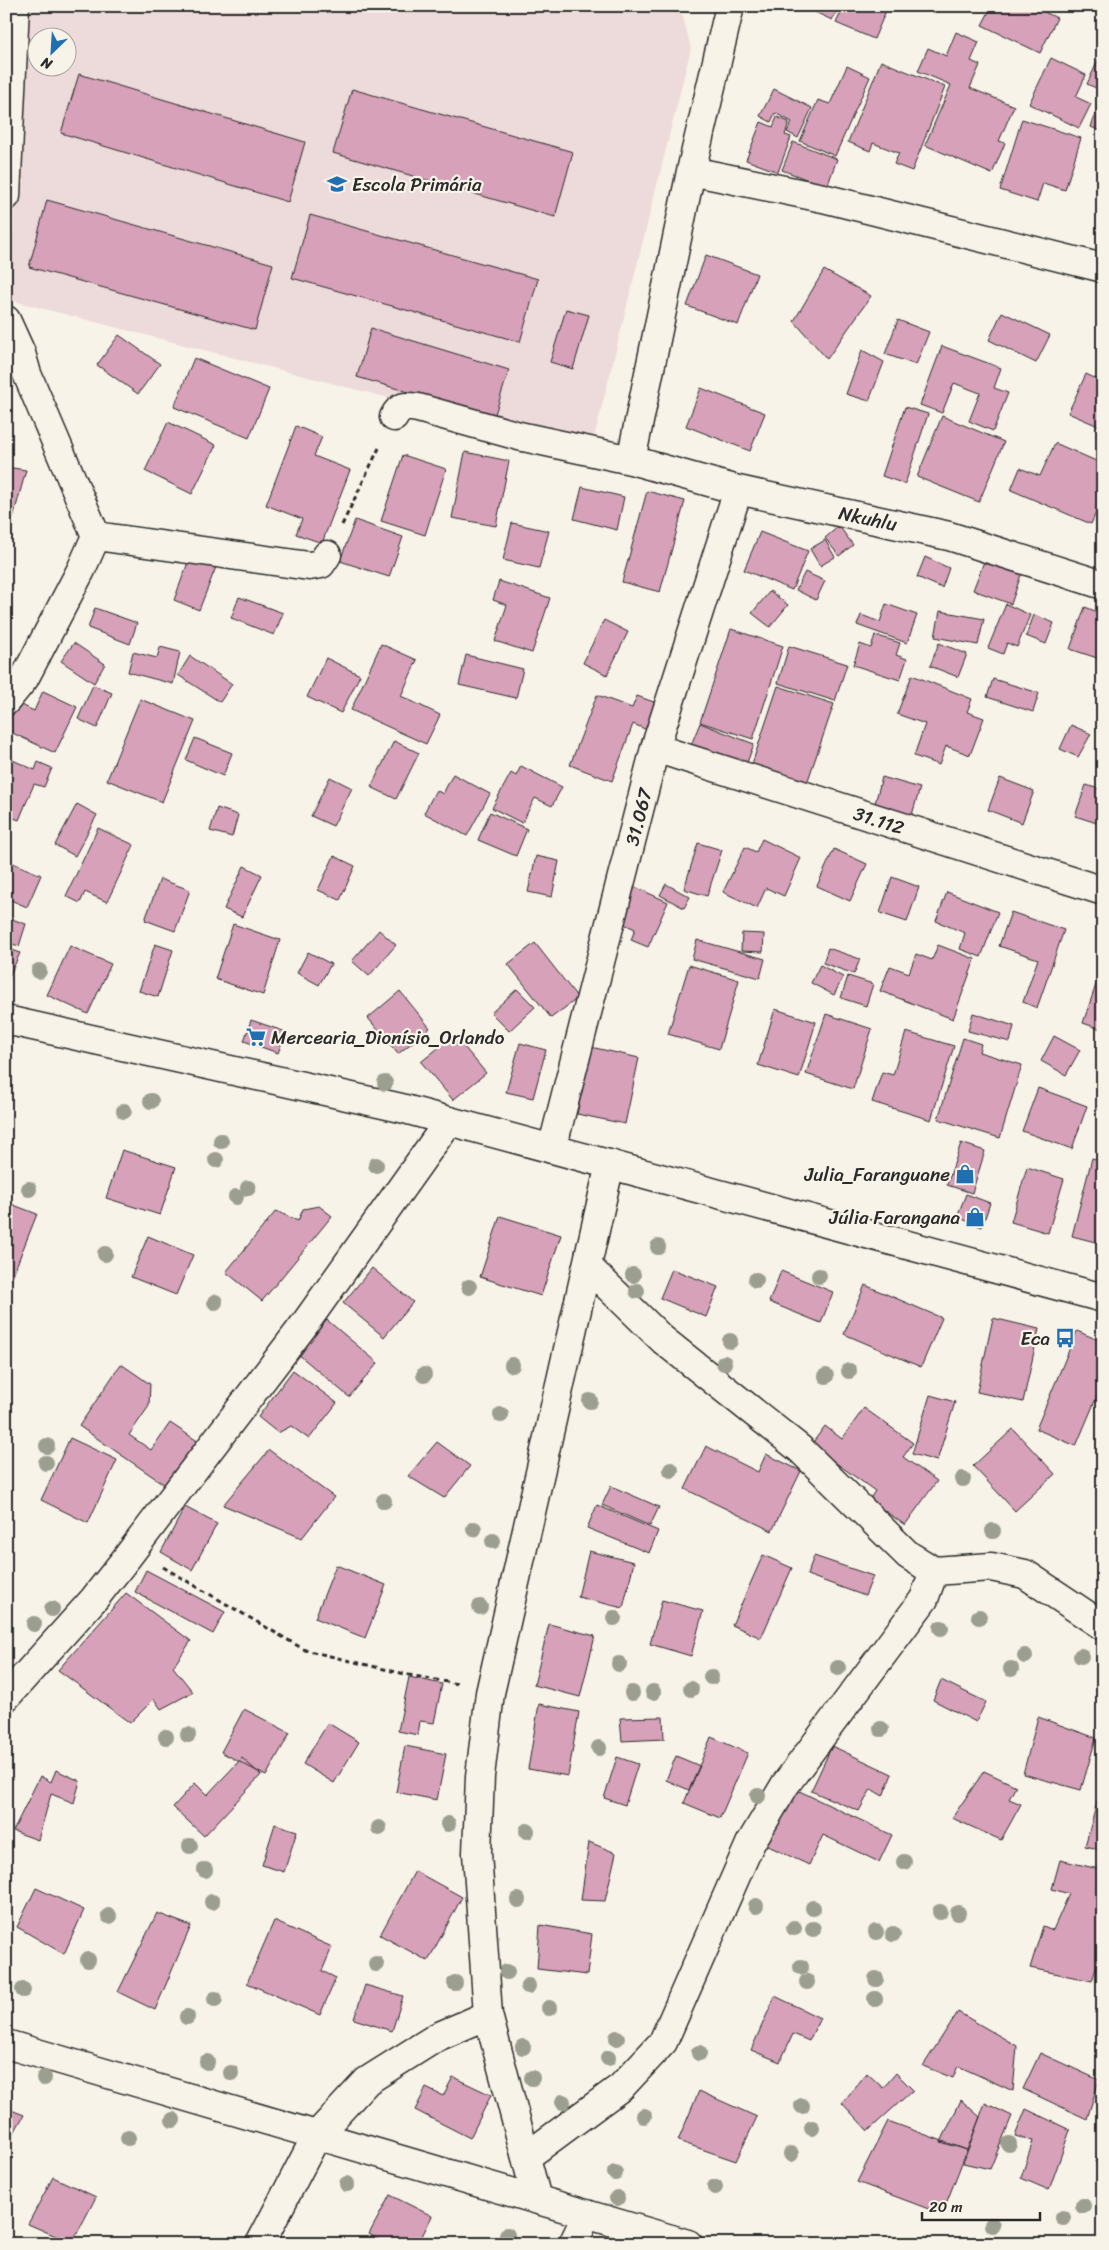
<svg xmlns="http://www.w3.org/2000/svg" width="1109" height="2250" font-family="Sriracha,sans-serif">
<rect width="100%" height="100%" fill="#f7f3e8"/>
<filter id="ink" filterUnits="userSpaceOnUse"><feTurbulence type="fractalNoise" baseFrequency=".02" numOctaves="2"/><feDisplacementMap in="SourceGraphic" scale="10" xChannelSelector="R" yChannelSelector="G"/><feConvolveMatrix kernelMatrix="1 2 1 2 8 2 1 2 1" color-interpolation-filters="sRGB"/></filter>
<g filter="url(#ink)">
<path fill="#eddada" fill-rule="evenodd" d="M25 6H675L683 17 691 48 591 450 10 300ZM38 38H68V68H38Z"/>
<path fill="#d6a1b9" stroke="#2b2b2b" d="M802 6H839L832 20Z
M844 6H888L874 39 836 23Z
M992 6H1037L1036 8 1057 18 1040 53 982 25Z
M956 32 979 42 971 61 980 65 970 88 1014 106 999 141 1005 143 992 174 925 145 951 85 918 71 928 48 946 56Z
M1102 52H1103V91L1087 84Z
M1051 58 1086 75 1076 97 1091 104 1079 128 1029 104Z
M881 61 945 87 912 171 894 164 899 153 873 143 870 151 848 142Z
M847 66 870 77 835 156 800 141 818 100 830 104Z
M79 74 305 142 288 202 61 133Z
M352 89 573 152 555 217 333 153Z
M774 89 812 108 798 138 787 132 792 122 775 113 771 122 760 116Z
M1099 103 1103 105V132L1091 127Z
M777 117 789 122 785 135 791 137 778 172 746 160 761 122 773 127Z
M1022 119 1081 138 1065 190 1043 183 1037 202 1000 190Z
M793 142 837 159 827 187 782 170Z
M47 200 273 264 255 330 29 267Z
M310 215 538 279 520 342 292 278Z
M706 255 757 274 738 325 687 306Z
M824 270 871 296 827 359 794 321Z
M566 309 589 315 573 369 550 362Z
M1002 312 1050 335 1036 363 989 340Z
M898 320 929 332 916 365 885 354Z
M371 328 509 370 494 417 357 377Z
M119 335 160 364 138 394 97 365Z
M942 346 1001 368 994 388 1008 393 993 431 969 421 980 393 954 383 942 413 920 405Z
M862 350 884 362 869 401 846 394Z
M194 358 269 389 249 438 174 407Z
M1086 374 1103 382V428L1068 413Z
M701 388 765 413 750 451 686 426Z
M905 407 928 414 905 484 882 476Z
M942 416 1004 442 979 502 917 477Z
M168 422 216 445 192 494 145 471Z
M296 426 322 437 314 456 350 470 322 543 296 534 302 519 266 505Z
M1055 443 1103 464V497L1091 524 1011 490 1020 468 1040 476Z
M465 452 509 461 496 526 452 518Z
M403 455 446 469 425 535 381 521Z
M6 467 26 470 6 544Z
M582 487 624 497 617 530 574 519Z
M647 491 685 501 660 592 622 582Z
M355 520 403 537 389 577 340 561Z
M512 523 549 531 539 568 503 560Z
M839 526 853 545 839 556 825 538Z
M760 532 808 551 792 590 744 570Z
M825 540 835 557 820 566 810 549Z
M190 557 216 567 199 610 174 600Z
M925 557 949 568 942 588 917 577Z
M985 559 1022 572 1011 604 973 590Z
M805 572 825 581 816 600 796 590Z
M499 581 550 598 532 653 495 641 507 605 493 600Z
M770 591 788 605 770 627 752 613Z
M239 597 283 613 274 635 231 618Z
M886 604 917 615 907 643 857 625 861 615 880 622Z
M1006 604 1030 615 1017 647 1007 643 1003 654 988 648Z
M1085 607 1103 614 1101 631H1103V660L1070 649Z
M95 608 137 623 130 644 88 628Z
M940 611 984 619 978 645 935 637Z
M1034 615 1054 623 1046 644 1026 636Z
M604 620 628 632 607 675 583 663Z
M731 629 783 646 753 739 700 722Z
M875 635 900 643 896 655 907 659 900 680 853 665 860 644 871 648Z
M74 643 105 664 94 683 61 661Z
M939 643 967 654 958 677 930 666Z
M381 644 417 660 401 696 440 715 426 744 351 710Z
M789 646 847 664 835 701 778 683Z
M160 647 180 652 173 684 128 672 133 652 157 658Z
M466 655 523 669 516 698 459 685Z
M190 656 232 684 220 702 178 675Z
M326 658 360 675 341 713 307 697Z
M912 675 972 699 967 712 984 718 970 755 946 746 939 765 914 756 925 724 897 714Z
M993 679 1039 693 1033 712 987 697Z
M93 685 112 693 97 728 78 719Z
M778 686 834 704 806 786 751 767Z
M43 691 77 707 55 753 6 730V717L13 701 34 711Z
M597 695 632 708 637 696 662 705 652 732 633 724 612 781 570 765Z
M140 699 195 721 162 802 107 780Z
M700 723 754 744 746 765 691 745Z
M1071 725 1091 734 1078 757 1060 749Z
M195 738 232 753 223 776 186 760Z
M394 741 419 753 396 799 371 787Z
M6 757 35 770 38 762 52 768 44 787 34 784 19 820 6 815Z
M521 766 562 787 552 806 535 798 522 823 492 808 511 773 516 776Z
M453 774 490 794 467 836 424 813 436 790 443 794Z
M330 777 352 788 333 826 311 816Z
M882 777 920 788 911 818 874 807Z
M1000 778 1034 791 1022 823 988 810Z
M1086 785 1103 790V825L1075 816Z
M77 804 97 815 75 856 55 845Z
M217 808 238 815 232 837 210 831Z
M490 812 527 829 516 856 478 840Z
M98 828 134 845 107 902 85 892 80 903 66 896Z
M762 839 801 858 784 896 766 888 757 908 723 892 745 847 756 852Z
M698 843 722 850 707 896 684 889Z
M834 849 867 864 850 901 817 886Z
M334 856 355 866 340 900 318 890Z
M536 856 559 861 552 897 528 892Z
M6 860 41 875 27 907 6 898Z
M244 866 262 875 242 917 224 909Z
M892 877 919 887 907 922 880 913Z
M160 879 190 890 175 931 145 920Z
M666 884 690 897 684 908 660 895Z
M635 887 668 902 648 947 631 940 635 929 620 922Z
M947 892 998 912 981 957 960 949 965 933 936 921Z
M1011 912 1064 930 1037 1008 1023 1002 1038 959 999 946Z
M6 917 26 924 19 946 6 942Z
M233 924 280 940 263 995 215 979Z
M379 930 396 945 369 976 352 961Z
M742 933 764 934 763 952 741 951Z
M697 940 765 959 760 978 692 959Z
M535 943 578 998 551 1018 508 964Z
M155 944 173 950 158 997 139 991Z
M938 945 975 959 953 1019 880 991 890 966 909 973 916 954 932 960Z
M70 946 111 964 88 1014 47 995Z
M6 947 20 953 9 977 6 976Z
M828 948 860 959 854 974 823 963Z
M308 952 331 964 319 985 297 973Z
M1103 964V1030L1083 1023Z
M689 965 739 980 719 1049 668 1034Z
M820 965 843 977 834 995 811 983Z
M848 976 873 984 866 1006 841 998Z
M517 989 535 1007 509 1031 491 1013Z
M400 991 430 1028 398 1054 368 1018Z
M775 1009 816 1022 799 1078 758 1065Z
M973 1013 1014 1026 1010 1042 968 1031Z
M826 1014 872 1029 853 1089 806 1074Z
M251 1020 286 1032 278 1053 244 1041Z
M906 1032 954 1046 931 1120 872 1102 882 1072 893 1075Z
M454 1035 486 1073 453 1100 421 1062Z
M1054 1036 1080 1050 1066 1075 1041 1061Z
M963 1038 981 1044 979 1052 1022 1065 1000 1138 938 1119Z
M520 1043 546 1050 533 1098 506 1092Z
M591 1047 639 1058 625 1124 577 1114Z
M1038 1088 1087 1106 1072 1149 1022 1131Z
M961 1143 985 1151 972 1193 947 1185Z
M122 1150 176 1167 160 1215 106 1198Z
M1092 1158 1103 1161V1244L1072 1236Z
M1027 1167 1064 1179 1048 1233 1011 1222Z
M966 1194 990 1203 982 1227 957 1217Z
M6 1202 37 1214 10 1282 6 1281Z
M319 1206 332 1216 262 1301 226 1272 276 1211 298 1221 303 1209Z
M500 1216 561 1235 541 1296 480 1277Z
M148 1236 193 1255 176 1295 131 1277Z
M372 1268 413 1302 384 1337 343 1303Z
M672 1269 718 1287 706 1317 660 1298Z
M781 1271 833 1292 821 1323 769 1302Z
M865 1285 942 1318 921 1367 844 1334Z
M993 1318 1039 1329 1023 1402 977 1392Z
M327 1320 378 1363 349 1397 298 1354Z
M1077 1331 1103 1342V1382L1076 1446 1036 1429Z
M121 1364 150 1384 149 1406 129 1435 151 1450 170 1423 199 1442 168 1487 79 1426Z
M293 1370 337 1403 309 1439 291 1426 278 1433 258 1417Z
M930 1395 955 1402 937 1461 912 1454Z
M864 1408 913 1443 903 1457 937 1481 905 1525 869 1500 875 1491 811 1445 825 1426 842 1439Z
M1013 1429 1055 1474 1015 1511 973 1466Z
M70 1438 117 1460 88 1523 41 1500Z
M437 1442 470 1466 444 1498 408 1476Z
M706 1446 758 1472 766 1454 801 1471 772 1531 685 1489Z
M269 1450 334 1497 302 1538 223 1505Z
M611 1486 659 1507 650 1526 602 1505Z
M597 1505 658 1531 649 1553 587 1528Z
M185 1507 217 1524 192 1570 161 1552Z
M589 1551 634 1562 623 1608 578 1597Z
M763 1555 792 1568 761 1638 732 1625Z
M814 1556 873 1576 865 1596 807 1575Z
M336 1565 386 1585 365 1638 315 1618Z
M146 1570 225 1612 213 1634 135 1592Z
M126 1593 191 1641 173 1667 193 1692 161 1709 154 1699 130 1723 58 1670Z
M662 1600 703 1611 691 1656 650 1644Z
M549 1624 595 1636 580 1697 534 1685Z
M409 1677 442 1684 434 1723 420 1721 418 1735 398 1731Z
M941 1680 986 1702 976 1722 933 1700Z
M539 1704 579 1712 568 1776 528 1769Z
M244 1709 290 1733 266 1776 221 1752Z
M663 1717 664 1739 622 1741 620 1718Z
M1038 1717 1096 1738 1081 1790 1023 1774Z
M328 1723 359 1742 334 1783 303 1764Z
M711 1737 748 1753 720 1818 684 1803Z
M405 1746 446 1754 437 1800 396 1792Z
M832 1746 892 1774 883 1796 871 1789 859 1811 811 1791Z
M676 1756 700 1766 689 1790 666 1780Z
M617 1757 638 1764 625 1805 604 1798Z
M242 1758 261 1775 204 1836 173 1807 195 1783 207 1795Z
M56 1770 80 1781 74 1803 51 1794 38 1840 13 1831 40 1776 51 1782Z
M984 1771 1016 1786 1009 1799 1021 1804 1001 1840 952 1818Z
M1103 1781V1850L1085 1846Z
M793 1788 892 1835 879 1862 823 1835 809 1865 766 1845Z
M275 1824 297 1831 284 1872 262 1865Z
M589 1842 616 1853 605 1901 581 1900Z
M1060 1860 1103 1870V1946L1092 1981 1030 1968 1043 1926 1053 1930 1069 1894 1052 1889Z
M6 1868 13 1870 6 1893Z
M415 1871 462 1897 428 1961 380 1935Z
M36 1888 84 1910 64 1954 17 1927Z
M157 1913 191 1926 155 2010 118 1992Z
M274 1921 332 1947 322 1971 336 1978 320 2015 247 1983Z
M540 1925 592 1934 587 1975 537 1969Z
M365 1985 403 1996 392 2031 354 2019Z
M775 1996 820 2018 809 2041 793 2034 780 2062 751 2050Z
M958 2012 1017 2046 1013 2091 958 2066 953 2078 923 2066Z
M1040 2053 1099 2080 1087 2119 1023 2089Z
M867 2073 883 2088 896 2073 913 2090 868 2131 842 2103Z
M453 2077 491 2095 470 2138 415 2110 426 2088 443 2096Z
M699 2091 757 2117 736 2161 678 2141Z
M961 2100 980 2117 967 2150 941 2142Z
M985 2103 1012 2116 990 2169 963 2163Z
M6 2108 24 2115 11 2138 6 2136Z
M1026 2109 1070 2130 1049 2190 1021 2178 1033 2141 1015 2136Z
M888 2121 967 2150 942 2214 857 2182Z
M1103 2145V2164L1095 2162Z
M53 2177 96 2197 72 2243 28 2224Z
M390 2195 432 2216 418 2244H386L369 2234Z
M612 2239 627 2244H610Z"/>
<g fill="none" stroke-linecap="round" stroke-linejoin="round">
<defs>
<path id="street" d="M691 171 823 198 1103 268
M6 196 15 6
M6 320 21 353 27 374 96 536 81 570 24 679 6 701
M394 417C400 405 405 406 418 408L519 436 631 460 738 490 949 536 1103 585
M631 460 691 171 730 6
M96 536 309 566 321 564 327 555
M655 748 1103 891
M552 1149 655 748 738 490
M934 1571 991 1567 1025 1574 1103 1626
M6 1697 94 1599 125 1560 304 1325 449 1121
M6 2044 688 2244
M526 2157 621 2087 663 2042 750 1844 785 1785 924 1599 934 1571 908 1555 800 1449 663 1340 588 1267
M537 2199 488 2015 477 1853 480 1776 490 1693 610 1164
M260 2244 317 2135 367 2081 437 2037 488 2015
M573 2244 587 2214"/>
<path id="secondary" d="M6 1020 401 1108 1103 1298"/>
</defs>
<use href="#street" stroke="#2b2b2b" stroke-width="31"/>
<use href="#secondary" stroke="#2b2b2b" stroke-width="31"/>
<path stroke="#2b2b2b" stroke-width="3" stroke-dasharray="5 4" stroke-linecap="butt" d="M342 525 379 448
M163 1567 305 1650 409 1675 458 1684"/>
<use href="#street" stroke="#f7f3e8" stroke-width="28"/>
<use href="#secondary" stroke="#f7f3e8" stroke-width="28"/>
</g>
<g fill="#9c9e8f">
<circle cx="39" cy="971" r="8"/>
<circle cx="385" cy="1083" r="8"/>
<circle cx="151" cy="1101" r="8"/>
<circle cx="124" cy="1111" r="8"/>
<circle cx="221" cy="1141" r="8"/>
<circle cx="216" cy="1160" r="8"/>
<circle cx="376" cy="1165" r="8"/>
<circle cx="248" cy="1188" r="8"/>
<circle cx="29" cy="1189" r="8"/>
<circle cx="236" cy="1197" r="8"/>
<circle cx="658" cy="1247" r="8"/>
<circle cx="105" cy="1254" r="8"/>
<circle cx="633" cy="1275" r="8"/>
<circle cx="819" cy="1276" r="8"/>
<circle cx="756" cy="1280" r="8"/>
<circle cx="469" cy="1287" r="8"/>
<circle cx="637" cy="1291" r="8"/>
<circle cx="215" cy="1302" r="8"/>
<circle cx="730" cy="1341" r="8"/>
<circle cx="724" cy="1363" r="8"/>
<circle cx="512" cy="1365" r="8"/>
<circle cx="849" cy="1371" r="8"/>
<circle cx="424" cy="1375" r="8"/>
<circle cx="826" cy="1376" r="8"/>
<circle cx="590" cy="1401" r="8"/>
<circle cx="501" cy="1415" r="8"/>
<circle cx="47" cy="1446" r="8"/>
<circle cx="46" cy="1463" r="8"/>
<circle cx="671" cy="1470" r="8"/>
<circle cx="963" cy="1479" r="8"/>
<circle cx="384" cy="1501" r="8"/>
<circle cx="474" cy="1529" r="8"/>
<circle cx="993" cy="1531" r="8"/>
<circle cx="493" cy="1541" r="8"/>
<circle cx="480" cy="1607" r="8"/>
<circle cx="52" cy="1609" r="8"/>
<circle cx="979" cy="1617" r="8"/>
<circle cx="614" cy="1618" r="8"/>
<circle cx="34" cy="1624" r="8"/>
<circle cx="941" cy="1628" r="8"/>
<circle cx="1025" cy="1656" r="8"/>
<circle cx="1081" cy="1656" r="8"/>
<circle cx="619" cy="1664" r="8"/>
<circle cx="838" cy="1668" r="8"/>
<circle cx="1011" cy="1669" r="8"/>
<circle cx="711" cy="1677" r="8"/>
<circle cx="691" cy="1689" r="8"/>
<circle cx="653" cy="1692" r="8"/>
<circle cx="632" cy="1693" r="8"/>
<circle cx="881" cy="1729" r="8"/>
<circle cx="188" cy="1735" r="8"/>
<circle cx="166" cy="1737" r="8"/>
<circle cx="599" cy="1748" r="8"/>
<circle cx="758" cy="1796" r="8"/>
<circle cx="448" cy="1824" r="8"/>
<circle cx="379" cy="1828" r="8"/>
<circle cx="527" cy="1831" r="8"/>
<circle cx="190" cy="1846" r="8"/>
<circle cx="904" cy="1862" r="8"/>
<circle cx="205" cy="1870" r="8"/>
<circle cx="518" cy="1900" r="8"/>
<circle cx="212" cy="1902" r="8"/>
<circle cx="756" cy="1906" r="8"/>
<circle cx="813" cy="1908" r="8"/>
<circle cx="940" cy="1912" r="8"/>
<circle cx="958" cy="1913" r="8"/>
<circle cx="109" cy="1916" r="8"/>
<circle cx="794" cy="1928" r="8"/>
<circle cx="813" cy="1929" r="8"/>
<circle cx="876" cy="1932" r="8"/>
<circle cx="893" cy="1934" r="8"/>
<circle cx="88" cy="1960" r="8"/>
<circle cx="376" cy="1964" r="8"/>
<circle cx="801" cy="1967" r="8"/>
<circle cx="507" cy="1972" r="8"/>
<circle cx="876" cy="1979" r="8"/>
<circle cx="807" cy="1982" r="8"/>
<circle cx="455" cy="1983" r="8"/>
<circle cx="528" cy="1986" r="8"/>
<circle cx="23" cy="1990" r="8"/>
<circle cx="215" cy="1999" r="8"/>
<circle cx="875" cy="1999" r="8"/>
<circle cx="549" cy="2008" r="8"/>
<circle cx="187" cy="2017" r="8"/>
<circle cx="617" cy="2038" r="8"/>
<circle cx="523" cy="2047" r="8"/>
<circle cx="699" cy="2053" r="8"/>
<circle cx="608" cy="2058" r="8"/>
<circle cx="207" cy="2062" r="8"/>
<circle cx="231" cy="2073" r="8"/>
<circle cx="44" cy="2078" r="8"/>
<circle cx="532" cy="2078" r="8"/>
<circle cx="563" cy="2102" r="8"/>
<circle cx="802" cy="2106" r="8"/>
<circle cx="644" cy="2116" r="8"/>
<circle cx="173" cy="2120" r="8"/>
<circle cx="812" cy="2128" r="8"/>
<circle cx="128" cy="2138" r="8"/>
<circle cx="1009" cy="2144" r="8"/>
<circle cx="791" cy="2154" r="8"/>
<circle cx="615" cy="2173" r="8"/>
<circle cx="347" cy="2184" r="8"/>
<circle cx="715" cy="2187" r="8"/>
<circle cx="617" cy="2198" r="8"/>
<circle cx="1083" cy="2206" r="8"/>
<circle cx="1063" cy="2218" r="8"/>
<circle cx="992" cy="2225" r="8"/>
<circle cx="507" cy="2235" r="8"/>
</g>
</g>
<defs>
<symbol id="school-bare" viewBox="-9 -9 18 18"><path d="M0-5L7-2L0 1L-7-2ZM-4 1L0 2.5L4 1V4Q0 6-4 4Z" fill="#1f6fb2" stroke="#f7f3e8" stroke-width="2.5" paint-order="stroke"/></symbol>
<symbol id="supermarket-bare" viewBox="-9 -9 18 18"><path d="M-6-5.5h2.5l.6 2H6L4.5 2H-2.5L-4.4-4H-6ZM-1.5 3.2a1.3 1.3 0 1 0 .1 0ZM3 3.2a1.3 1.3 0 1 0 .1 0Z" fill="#1f6fb2" stroke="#f7f3e8" stroke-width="2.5" paint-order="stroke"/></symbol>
<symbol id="shop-bare" viewBox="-9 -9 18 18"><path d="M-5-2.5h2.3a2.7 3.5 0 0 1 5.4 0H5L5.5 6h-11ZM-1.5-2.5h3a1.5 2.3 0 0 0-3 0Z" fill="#1f6fb2" stroke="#f7f3e8" stroke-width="2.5" paint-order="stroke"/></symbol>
<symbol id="bus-bare" viewBox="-9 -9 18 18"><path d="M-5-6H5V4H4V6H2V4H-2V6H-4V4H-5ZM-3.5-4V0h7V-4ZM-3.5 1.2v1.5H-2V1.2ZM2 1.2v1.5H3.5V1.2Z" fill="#1f6fb2" stroke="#f7f3e8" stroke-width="2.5" paint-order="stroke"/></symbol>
</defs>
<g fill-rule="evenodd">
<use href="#school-bare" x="323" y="170" width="28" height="28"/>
<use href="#supermarket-bare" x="242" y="1023" width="28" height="28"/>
<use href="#shop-bare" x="951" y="1160" width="28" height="28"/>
<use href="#shop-bare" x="961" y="1203" width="28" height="28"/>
<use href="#bus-bare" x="1051" y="1324" width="28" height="28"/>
</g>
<g text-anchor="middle" stroke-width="4.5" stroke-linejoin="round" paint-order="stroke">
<g font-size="19" fill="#2b2b2b" stroke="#f7f3e8" text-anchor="end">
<text x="352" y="191" text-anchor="start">Escola Primária</text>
<text x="271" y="1044" text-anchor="start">Mercearia_Dionísio_Orlando</text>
<text x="950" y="1181">Julia_Faranguane</text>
<text x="960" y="1224">Júlia Farangana</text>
<text x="1050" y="1345">Eca</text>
</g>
<g font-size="19" fill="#2b2b2b" stroke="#f7f3e8">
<text transform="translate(868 518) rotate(12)" y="7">Nkuhlu</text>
<text transform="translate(638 817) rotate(-76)" y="7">31.067</text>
<text transform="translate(879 820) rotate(18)" y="7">31.112</text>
</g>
</g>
<rect width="1109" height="2250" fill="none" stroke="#f7f3e8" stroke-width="25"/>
<rect x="12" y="12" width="1084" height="2225" fill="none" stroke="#2b2b2b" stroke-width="2" filter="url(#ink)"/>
<g transform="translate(52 52) rotate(205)"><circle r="24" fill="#f7f3e8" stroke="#a5a39c"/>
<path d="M0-4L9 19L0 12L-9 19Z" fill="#1f6fb2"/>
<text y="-8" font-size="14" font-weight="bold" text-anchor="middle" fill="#2b2b2b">N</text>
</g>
<path d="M922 2212v8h118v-8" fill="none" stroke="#2b2b2b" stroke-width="2.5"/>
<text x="929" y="2212" font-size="15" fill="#2b2b2b" stroke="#f7f3e8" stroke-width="4" paint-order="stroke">20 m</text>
</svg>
